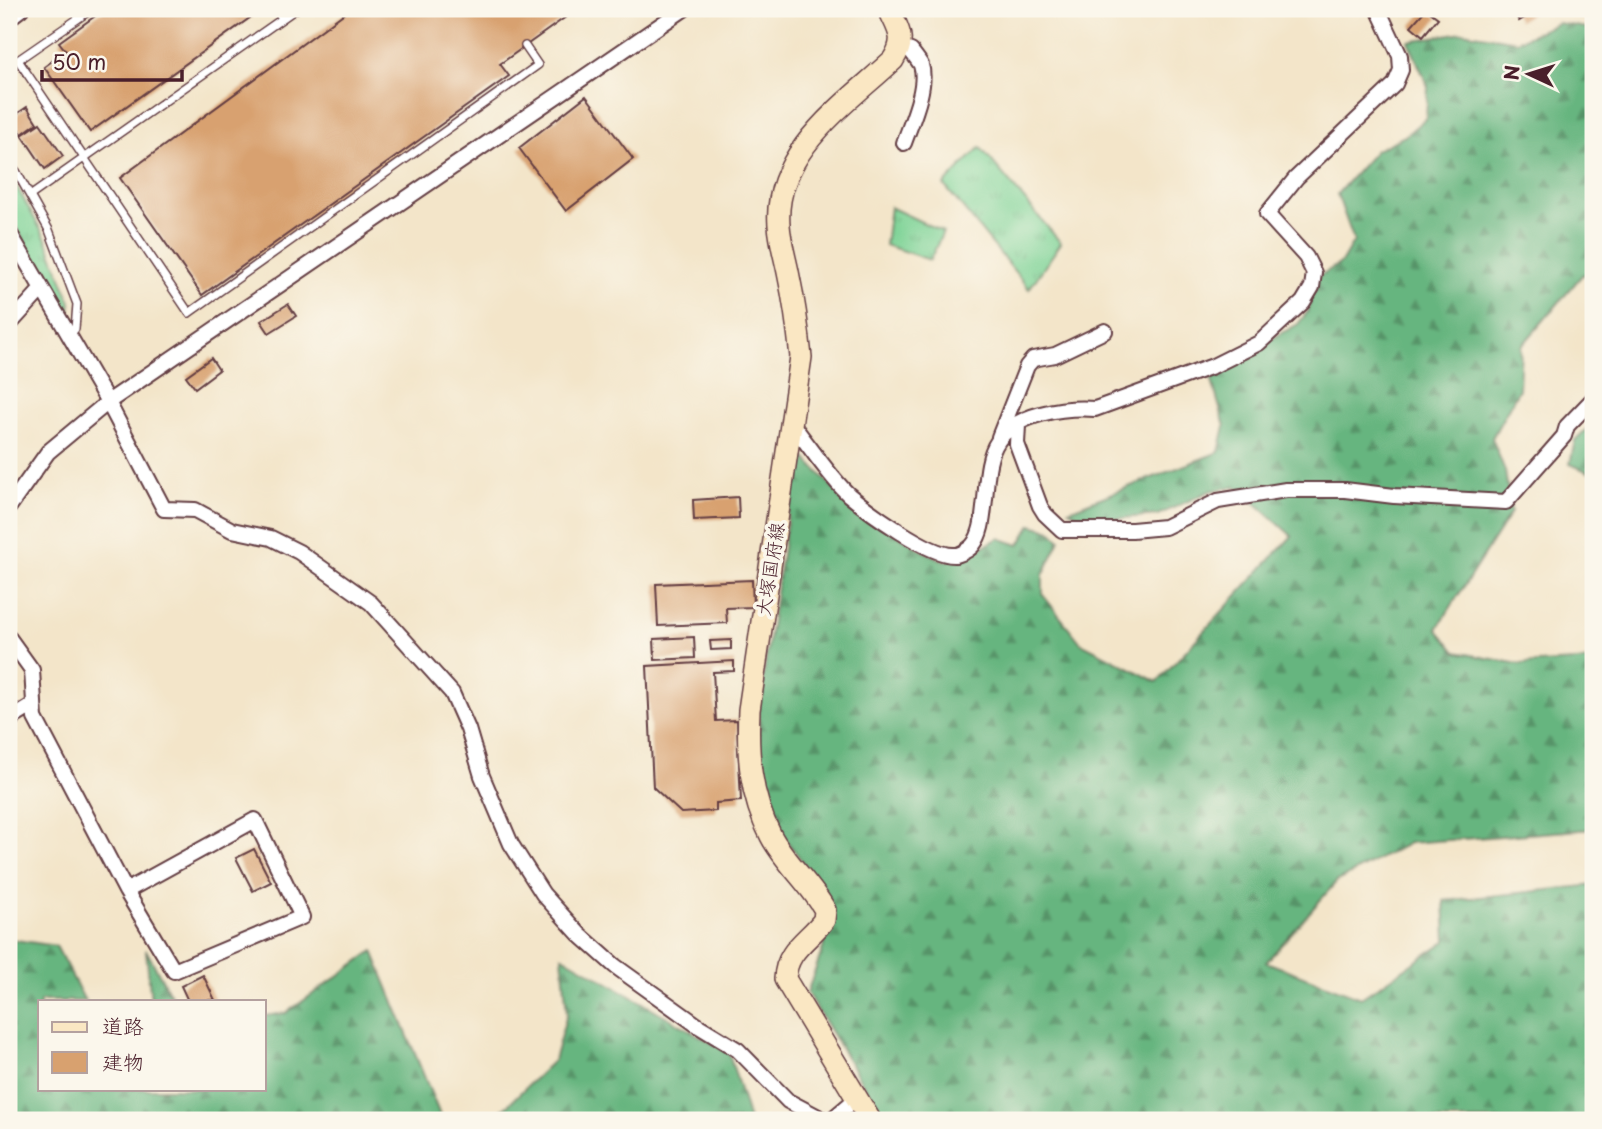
<svg xmlns="http://www.w3.org/2000/svg" width="1602" height="1129" font-family="'Playpen Sans','Klee One',sans-serif">
<defs>
<pattern id="grass-tufts" width="24" height="20" patternUnits="userSpaceOnUse" patternTransform="scale(1.75)"><rect width="24" height="20" fill="#7ed396"/><path d="M3 7l-1-3M5 7V3M7 7l1-3M15 17l-1-3M17 17v-4M19 17l1-3" fill="none" stroke="#6eb581"/></pattern>
<pattern id="forest-firs" width="22" height="20" patternUnits="userSpaceOnUse" patternTransform="scale(1.75)"><rect width="22" height="20" fill="#66b57f"/><path d="M5 1l3.5 6h-7zM16 11l3.5 6h-7z" fill="#569368"/></pattern>
</defs>
<rect width="100%" height="100%" fill="#fbf7ec"/>
<filter id="ink" filterUnits="userSpaceOnUse"><feTurbulence type="fractalNoise" baseFrequency=".0143" numOctaves="2"/><feDisplacementMap in="SourceGraphic" scale="14" xChannelSelector="R" yChannelSelector="G"/><feConvolveMatrix kernelMatrix="1 2 1 2 8 2 1 2 1" color-interpolation-filters="sRGB"/></filter>
<filter id="wash" filterUnits="userSpaceOnUse"><feTurbulence type="fractalNoise" baseFrequency=".00686" numOctaves="4" result="noise"/><feDisplacementMap in="SourceGraphic" scale="28" xChannelSelector="R" yChannelSelector="G"/><feGaussianBlur stdDeviation="1.57" result="paint"/><feColorMatrix in="noise" values="0 0 0 0 0 0 0 0 0 0 0 0 0 0 0 0 0 1.4 0 .05"/><feComposite in="paint" operator="in"/></filter>
<g filter="url(#wash)">
<rect width="100%" height="100%" fill="#f3e5c9"/>
<path fill="url(#grass-tufts)" stroke="#647960" stroke-width="2" d="M980 147 1061 243 1029 289 944 185Z
M9 173 46 239 71 303 68 321 9 214Z
M890 207 943 232 930 260 885 245Z"/>
<path fill="url(#forest-firs)" stroke="#586a55" stroke-width="2" d="M1558 23 1593 29V280L1583 274 1521 347 1519 389 1492 438 1505 471 1511 512 1437 629 1456 652 1519 664 1593 660V829L1409 843 1337 881 1266 962 1361 998 1446 941 1444 901 1593 885V1120H885L807 993 831 926 827 894 778 829 758 775 759 705 797 455 801 453 846 502 925 552 945 561 962 558 999 538 1019 545 1031 525 1050 530 1060 540 1043 575V595L1081 643 1157 682 1292 536 1236 486 1210 491 1158 515 1090 521 1069 510 1219 452 1225 426 1210 374 1298 324 1308 311 1316 278 1341 263 1354 241 1337 194 1376 150 1405 136 1426 118 1428 86 1408 41 1463 32 1517 41Z
M1593 423V474L1570 464 1575 440Z
M9 939 56 946 85 1001H40V1089H264V1016L286 1013 373 951 442 1120H9Z
M146 950 174 1001H151Z
M562 956 729 1053 749 1120H492L554 1060 567 1014Z"/>
<g id="blocks">
<path fill="#d8a16f" d="M105 9H255L258 12 90 132 44 67 66 51 59 42Z
M350 9H577L500 64 509 76 202 295 120 178Z
M1426 9 1438 18 1423 36 1411 26Z
M1519 9H1539L1519 21 1514 12Z
M586 96 633 159 566 211 519 148Z
M27 107 37 123 22 134 11 118Z
M40 123 63 156 45 169 22 135Z
M288 304 296 316 269 333 261 321Z
M211 358 219 370 195 388 186 376Z
M738 497 739 518 694 520 693 500Z
M752 580 753 607 726 608 727 623 658 626 656 584Z
M694 637 695 658 655 660 654 639Z
M731 640V649L711 650 710 641Z
M734 661V671L713 672 716 721 737 720 741 801 716 803V811L681 813 653 787 647 666Z
M254 849 271 882 253 891 236 858Z
M203 975 215 1000 188 1001 181 986Z"/>
</g>
</g>
<g filter="url(#ink)">
<use href="#blocks" fill-opacity="0" stroke="#633d43" stroke-width="2"/>
<g fill="none" stroke-linecap="round" stroke-linejoin="round">
<defs>
<path id="lane" d="M92 9 18 60 189 313 538 65 525 46
M276 9 282 18
M9 164 16 171 49 230 77 304 75 329 69 336
M30 196 296 9"/>
<path id="street" d="M9 18 21 9
M901 48 911 51C914 55 919 61 921 65 928 86 911 123 904 143
M9 232 108 402 164 509 195 510 232 530 271 538 299 552 371 603 452 693 468 729 482 776 511 844 543 894 579 934 615 966 697 1025 738 1050 788 1101 824 1120
M9 325 41 290
M792 424C808 444 831 479 849 495 868 511 931 557 955 555 960 555 970 549 973 545 983 532 983 514 985 499 987 480 987 457 998 441 1016 413 1064 407 1095 409L1213 366 1259 343 1303 302 1312 287 1314 273 1306 257 1267 214 1296 178 1395 84 1401 70 1400 56 1378 9
M1018 425 1017 444 1040 506 1045 514 1062 530H1132L1165 527 1218 501 1286 490H1345L1394 496 1506 502 1564 436 1567 426 1593 399
M999 437 1027 366 1033 359 1055 355 1105 331
M9 507 48 452 108 402 684 9
M9 638 32 670 35 718 126 891 174 971 302 917 255 820 126 891
M9 720 33 705
M831 1120 857 1098"/>
<path id="secondary" d="M870 1120 785 979C786 950 808 941 824 920L825 910C810 883 785 863 771 836 750 796 747 753 749 710L801 357C798 328 794 300 788 272 785 257 780 241 779 225 773 152 846 104 893 60 907 38 898 30 889 9"/>
</defs>
<use href="#lane" stroke="#633d43" stroke-width="10"/>
<use href="#street" stroke="#633d43" stroke-width="18"/>
<use href="#secondary" stroke="#633d43" stroke-width="24"/>
<use href="#lane" stroke="#fff" stroke-width="7"/>
<use href="#street" stroke="#fff" stroke-width="14"/>
<use href="#secondary" stroke="#fae7c3" stroke-width="21"/>
</g>
</g>
<g text-anchor="middle" stroke-width="7" stroke-linejoin="round" paint-order="stroke">
<g font-size="19" fill="#4a1f2b" stroke="#fbf7ec">
<text transform="translate(770 569) rotate(-81)" y="7">大塚国府線</text>
</g>
</g>
<rect width="1602" height="1129" fill="none" stroke="#fbf7ec" stroke-width="35"/>
<rect x="38" y="1000" width="228" height="91" fill="#fbf7ec" stroke="#b4a19f" stroke-width="2"/>
<rect x="52" y="1022" width="35" height="10" fill="#fae7c3" stroke="#b4a19f" stroke-width="2"/>
<text x="102" y="1034" font-size="21" fill="#4a1f2b">道路</text>
<rect x="52" y="1052" width="35" height="21" fill="#d8a16f" stroke="#b4a19f" stroke-width="2"/>
<text x="102" y="1070" font-size="21" fill="#4a1f2b">建物</text>
<g transform="translate(1529 74) rotate(274)" stroke="#fbf7ec" stroke-width="5" paint-order="stroke">
<path d="M0-5L12 26L0 18L-12 26Z" fill="#4a1f2b"/>
<text y="-10" font-size="19" font-weight="bold" text-anchor="middle" fill="#4a1f2b">N</text>
</g>
<path d="M42 70v10h140v-10" fill="none" stroke="#4a1f2b" stroke-width="3.5"/>
<text x="52" y="70" font-size="21" fill="#4a1f2b" stroke="#fbf7ec" stroke-width="5" paint-order="stroke">50 m</text>
</svg>
